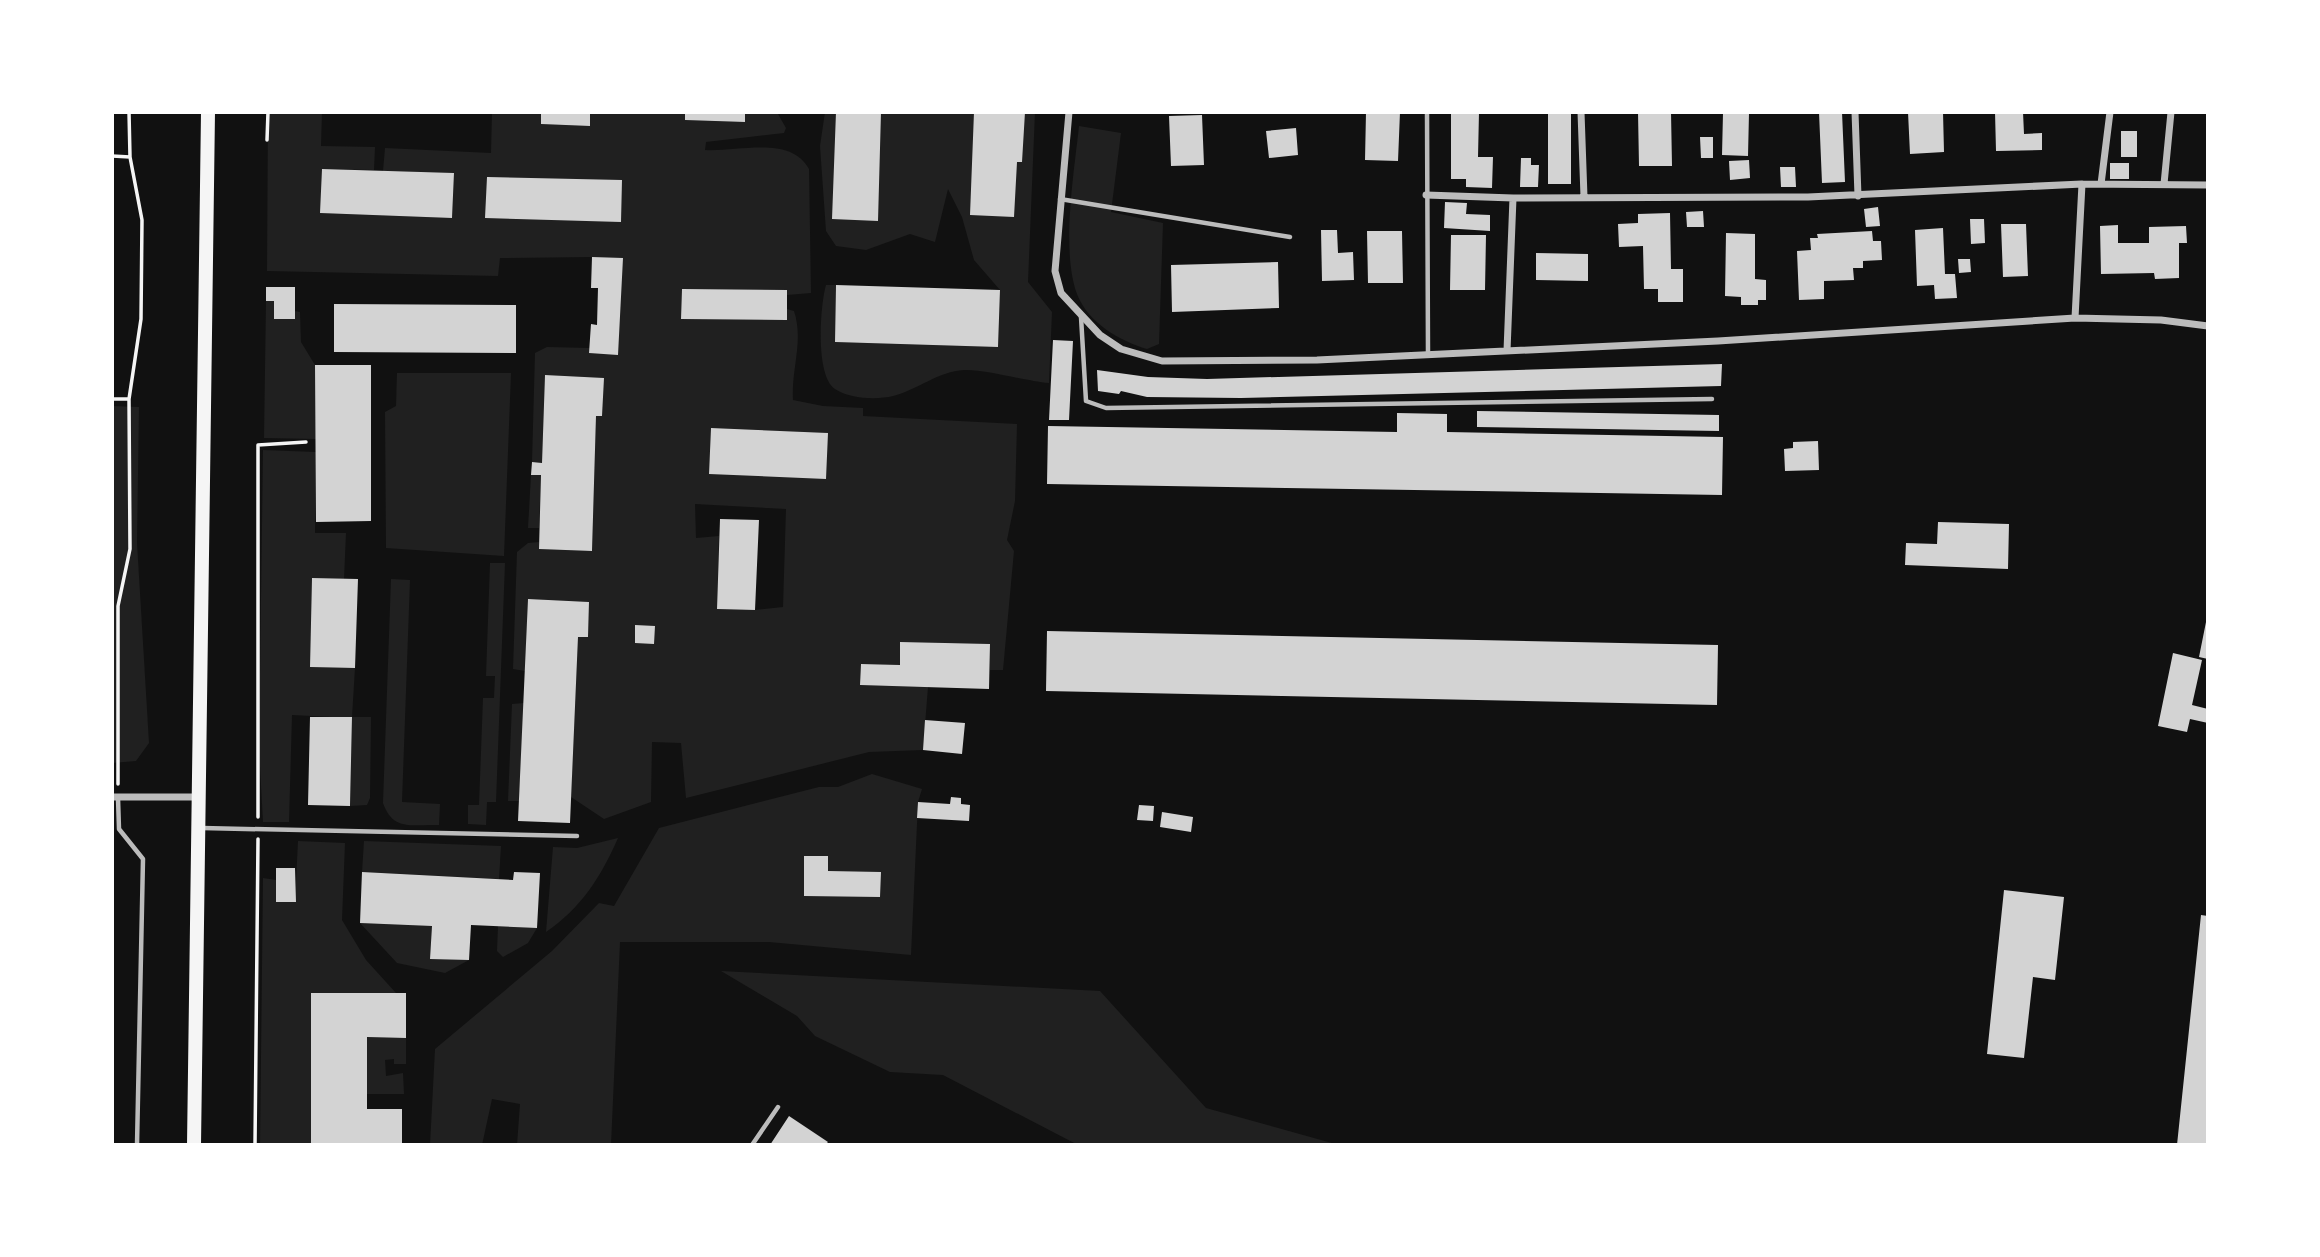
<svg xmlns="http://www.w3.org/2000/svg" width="2320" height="1257" font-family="'Playfair Display',serif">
<rect width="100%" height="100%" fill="#111"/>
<path fill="#202020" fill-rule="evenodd" d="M268 112H322L321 146 375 147 374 170 322 169 321 213 452 218 454 173 383 171 385 148 491 153 492 112H541V124L590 126V112H685V120L744 122 745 112 778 114 786 128 784 133 706 142 705 150C738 152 791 135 809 169L811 293 787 295V290L682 289 681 319 786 320 787 309 794 311C804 341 791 369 793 400L823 406 863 408V416L1017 424 1015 501 1007 540 1014 551 1003 670H990V644L900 642V665L861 664 860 685 928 687 923 750 869 752 686 798 681 743 652 742 651 802 604 819 571 797 578 637H588L589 602 528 599 525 671 513 669 517 552 528 543 539 542V549L592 551 596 416H602L603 378 545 375 542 463 532 462 535 353 547 347 590 348V353L618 354 592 257 500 258 498 276 267 271ZM711 428 827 433 826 478 709 473ZM695 504 786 509 783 607 755 610 717 609 719 536 696 538Z
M825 112H1035L1028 282 1052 312 1049 383C1026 381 984 369 964 370 939 371 917 390 893 396 877 400 850 399 835 389 815 376 820 306 826 285H836L835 342 998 347 1000 290 974 260 962 217 948 189 935 242 910 234 866 250 836 246 826 231 820 146Z
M1079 126 1121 133 1111 212 1163 223 1159 344 1147 349C1120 341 1088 323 1077 294 1061 251 1074 173 1079 126Z
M266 301H274V319H294L295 311 300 312 301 342 315 365 316 439 264 438Z
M397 373H511L504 556 386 548 385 412 396 406Z
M112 406 139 407 137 543 149 743 136 761 112 763Z
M263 450 316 452 315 533H346L344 579 312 578 310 667 355 668 352 717H371L370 798 367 805 350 806 352 718 292 715 289 822H263L259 748Z
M531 475H541L539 528H528Z
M490 563H505L496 802H487L486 825 468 824V805H479L483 698H494L495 676H486Z
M391 579 410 580 402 802 440 804 439 825C413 824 393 832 383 803Z
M524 703 519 801H508L512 704Z
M872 774 922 789 918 802 911 955 769 942H620L611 1145H517L520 1104 492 1099 482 1145H430L435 1049 552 951 599 903 614 906 659 828 819 787H838Z
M618 838C601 877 581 908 546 932L553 847 577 848Z
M298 841 345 843 342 920 366 960 396 993H311V1145H260L263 878 276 880V902H295Z
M364 841 501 846 499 879 362 872Z
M360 923 432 926 430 958 469 960 445 973 397 963Z
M498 926 537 928 528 943 503 957 497 951Z
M721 971 1100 991 1206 1108 1339 1145H1078L943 1075 890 1072 815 1036 797 1016Z
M367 1037 406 1038V1064H394V1059L385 1060 386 1076 403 1073 404 1094H367Z"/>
<path fill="#d3d3d3" d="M541 112H590V126L541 124Z
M685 112H745V122L685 120Z
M836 112H881L878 221 832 219Z
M974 112H1025L1022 162H1017L1014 217 970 215Z
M1366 112H1400L1398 161 1365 160Z
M1451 112H1479L1478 157H1493L1492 188 1466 187V179H1451Z
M1548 112H1571V184H1548Z
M1638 112H1671L1672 166H1639Z
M1819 112H1842L1845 182 1822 183Z
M1908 112H1943L1944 152 1910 154Z
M1995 112H2023L2024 134 2042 133V150L1996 151Z
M1723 113H1749L1748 156 1722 155Z
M1202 115 1204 165 1171 166 1169 116Z
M1296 128 1298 155 1269 158 1266 131Z
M2121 131H2137V157H2121Z
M1700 137H1713V158H1701Z
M1521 158H1531V165H1539L1538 187H1520Z
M1749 160 1750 178 1730 180 1729 161Z
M2110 163H2129V179H2110Z
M1780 167H1795L1796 187H1781Z
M322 169 454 173 452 218 320 213Z
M487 177 622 180 621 222 485 218Z
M1445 202 1467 203 1466 214 1490 215V231L1444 228Z
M1878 207 1880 226 1866 227 1864 209Z
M1703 211 1704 227H1687L1686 212Z
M1670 213 1671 269H1683V302H1658V289H1644L1643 246 1619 247 1618 224 1638 223V214Z
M1970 219H1984L1985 243 1971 244Z
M2001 224H2026L2028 276 2003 277Z
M2118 225V243H2149V227L2186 226 2187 243H2179V278L2155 279 2154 273 2101 274 2100 226Z
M1943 228 1945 274H1955L1957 298 1935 299 1934 285 1917 286 1915 230Z
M1321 230H1337L1338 253 1353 252 1354 280 1322 281Z
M1367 231H1402L1403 283H1368Z
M1872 231 1873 241H1881L1882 260 1863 261V268H1853L1854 280 1824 281V299L1799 300 1797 251 1811 250 1810 238H1818L1817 234Z
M1726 233 1755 234V279L1766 280V300H1758V305H1741V297L1725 296Z
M1451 235H1486L1485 290H1450Z
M1536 253 1588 254V281L1536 280Z
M592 257 623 258 618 355 589 353 591 324 597 325 598 288H591Z
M1958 259H1970L1971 272 1959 273Z
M1278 262 1279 308 1172 312 1171 265Z
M836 285 1000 290 998 347 835 342Z
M266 287H295V319H274V301H266Z
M682 289 787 290V320L681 319Z
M334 304 516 305V353L334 352Z
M1053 340 1073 341 1069 420H1049Z
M1722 364 1721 386 1241 398 1147 397 1121 391 1119 394 1098 391 1097 370 1148 377 1207 379Z
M315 365H371V521L316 522Z
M545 375 604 378 602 416H596L592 551 539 549 541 475H531L532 462 542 463Z
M1477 411 1719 415V431L1477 427Z
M1397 413 1447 414V432L1723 437 1722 495 1047 484 1048 426 1397 432Z
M711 428 828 433 826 479 709 474Z
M1818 441 1819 470 1785 471 1784 449 1793 448V442Z
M720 519 759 520 755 610 717 609Z
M1938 522 2009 524 2008 569 1905 565 1906 543 1937 544Z
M312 578 358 579 355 668 310 667Z
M528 599 589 602 588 637H578L570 823 518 821Z
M2207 617 2208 618V659L2199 657Z
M635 625 655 626 654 644 635 643Z
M1047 631 1718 645 1717 705 1046 691Z
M900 642 990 644 989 689 860 685 861 664 900 665Z
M2173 653 2202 660 2192 705 2208 709V723L2190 719 2187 732 2158 726Z
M310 717H352L350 806 308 805Z
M925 720 965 723 962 754 923 750Z
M951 797 961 798V804L970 805 969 821 917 818 918 802 950 804Z
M1139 805 1154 806 1153 821 1137 820Z
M1162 812 1193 817 1191 832 1160 827Z
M804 856H828V871L881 872 880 897 804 896Z
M276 868H295L296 902H276Z
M362 872 513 880 514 872 540 873 537 928 471 925 469 960 430 959 432 926 360 923Z
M2004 890 2064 897 2055 980 2033 977 2024 1058 1987 1054Z
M2201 915 2208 916V1145H2177Z
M311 993H406V1038L367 1037V1109H402V1145H311Z
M789 1116 828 1142 825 1145H770Z"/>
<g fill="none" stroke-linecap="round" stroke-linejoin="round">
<path stroke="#f5f5f5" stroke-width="3.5" d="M267 140 268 112
M112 156 130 157
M112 399H129
M118 784V606L130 549 129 399 141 319 142 220 130 157 129 112
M258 817V445L306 442
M255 1145 258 839"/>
<path stroke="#bcbcbc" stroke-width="4.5" d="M1427 112 1428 354
M1060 199 1290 237
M1081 317 1086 401 1106 408 1712 399
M118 798 119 829 143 859 137 1145
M202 828 577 836
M752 1145 778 1107"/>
<path stroke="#bcbcbc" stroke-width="7" d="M1069 112 1055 271 1061 293 1100 335 1121 349 1162 361 1317 360 1718 341 2075 318 2161 320 2208 326
M1581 112 1584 197
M1855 112 1858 196
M2101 184 2110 112
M2164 184 2171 112
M1426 195 1513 198 1808 197 2082 184 2208 185
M2075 318 2082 184
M1507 351 1513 198
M112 797H198"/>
<path stroke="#f5f5f5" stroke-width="14" d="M194 1145 208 112"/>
</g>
<rect width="2320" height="1257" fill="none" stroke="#ffffff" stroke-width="228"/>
</svg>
